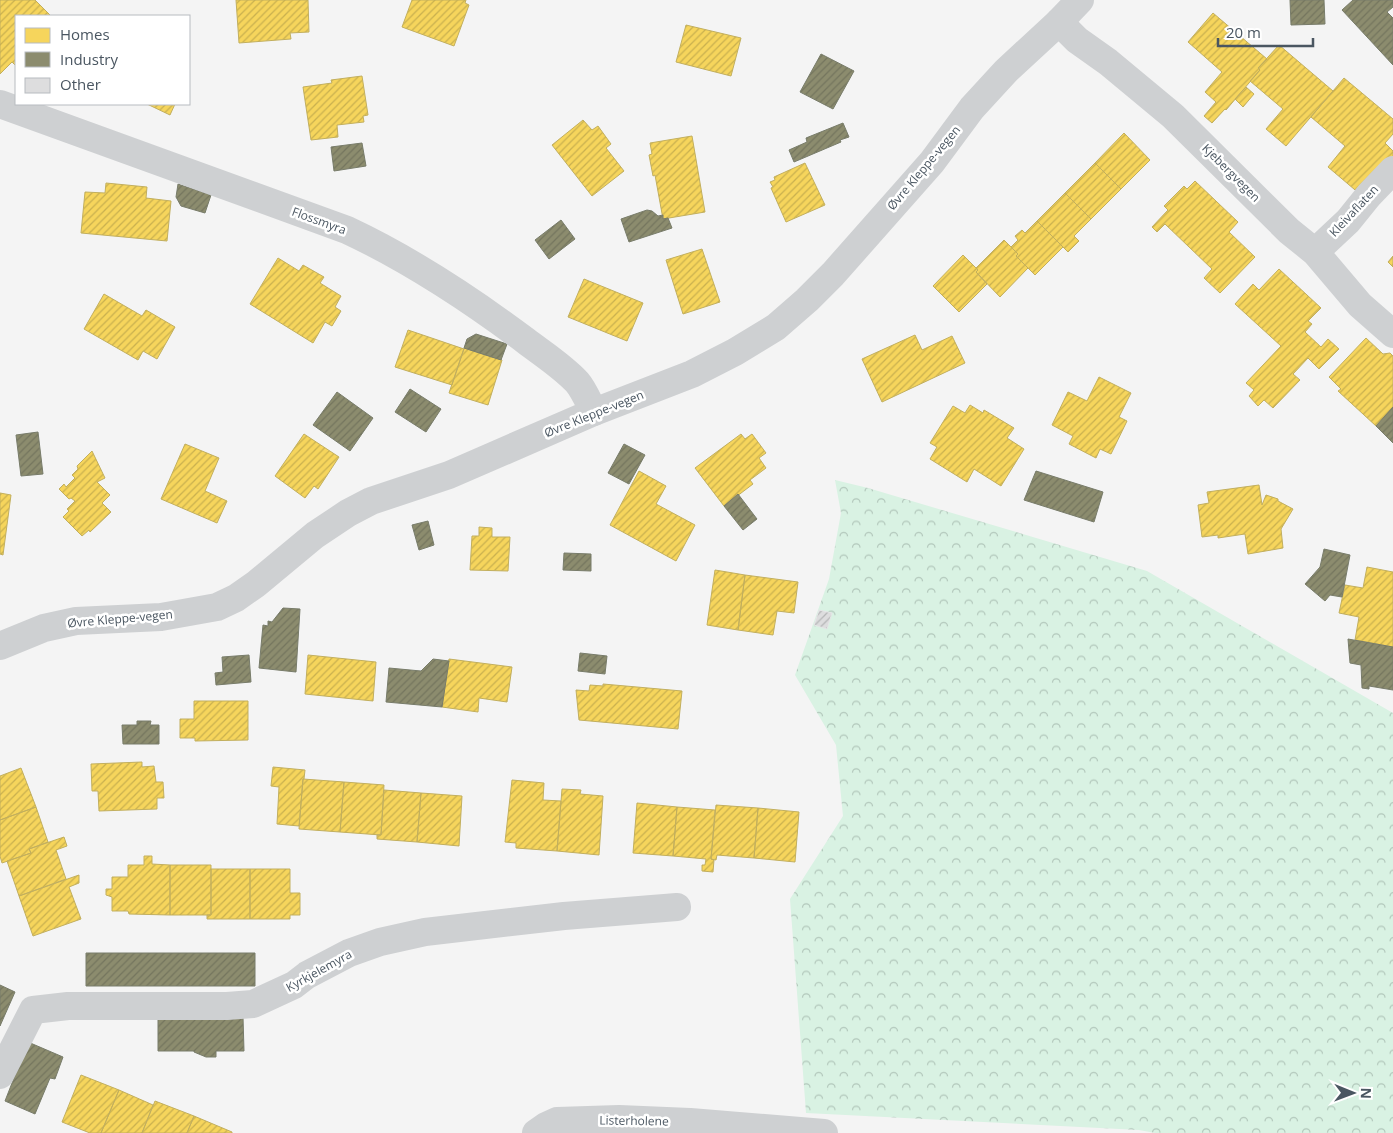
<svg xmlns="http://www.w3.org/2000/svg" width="1393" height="1133" font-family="'Open Sans',sans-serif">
<defs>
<pattern id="forest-crowns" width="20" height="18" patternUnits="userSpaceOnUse" patternTransform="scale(1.25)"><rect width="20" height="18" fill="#d9f2e3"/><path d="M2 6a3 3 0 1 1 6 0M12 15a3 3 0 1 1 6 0" fill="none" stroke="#b2c7bb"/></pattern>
<pattern id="homes-hatch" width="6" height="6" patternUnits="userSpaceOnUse" patternTransform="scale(1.25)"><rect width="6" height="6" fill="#f6d55c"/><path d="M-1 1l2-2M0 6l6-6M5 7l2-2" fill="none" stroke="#c9b04f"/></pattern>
<pattern id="industry-hatch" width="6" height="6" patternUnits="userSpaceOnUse" patternTransform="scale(1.25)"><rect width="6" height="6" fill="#8c8c6e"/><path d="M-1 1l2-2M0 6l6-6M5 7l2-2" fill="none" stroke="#74755e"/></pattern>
<pattern id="building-hatch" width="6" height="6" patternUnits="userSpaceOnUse" patternTransform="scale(1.25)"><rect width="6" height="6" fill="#ddddde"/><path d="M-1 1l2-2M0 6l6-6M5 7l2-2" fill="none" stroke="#b5b6b7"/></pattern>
</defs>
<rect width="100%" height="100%" fill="#f4f4f4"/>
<path fill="url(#forest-crowns)" d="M835 480 868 488 1147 571 1393 713V1133H1155L1139 1130 806 1113 790 899 843 816 836 745 795 675 829 579 841 513Z"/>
<path fill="url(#homes-hatch)" stroke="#c2af5e" d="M0 0H35L51 16H16V63L15 65 12 62 0 74Z
M236 0H308L309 32 290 33 291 39 239 43Z
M412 0H466L465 3 469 5 454 46 402 27Z
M1213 13 1267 59 1258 68 1260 70 1226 110 1225 109 1212 123 1204 116 1216 102 1205 92 1222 72 1188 42Z
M686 25 741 38 731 76 676 62Z
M1279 45 1333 91 1286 146 1266 129 1283 109 1250 81 1260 70 1258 68Z
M362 76 368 115 363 116 364 122 337 125 338 137 311 140 303 87 332 83 331 80Z
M1344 78 1393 119V134L1385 143 1393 151V158L1361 195 1328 167 1345 146 1311 117Z
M1246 87 1254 94 1243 107 1235 99Z
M147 104H175L170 115Z
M583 120 592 130 598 126 611 144 606 148 624 171 592 196 552 145Z
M1124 133 1150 160 1121 189 1095 163Z
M692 136 705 212 663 219 655 175 653 176 649 155 652 154 650 143Z
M805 163 825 205 786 222 771 188 773 187 770 182 775 180 774 177Z
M1095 163 1121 189 1091 219 1065 193Z
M1195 181 1238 222 1229 232 1255 257 1220 293 1204 278 1212 269 1165 224 1157 232 1152 227 1168 210 1164 206 1184 186 1187 189Z
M106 183 147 187 146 198 171 201 167 241 81 233 85 192 105 193Z
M1065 193 1091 219 1074 236 1079 241 1068 252 1037 221Z
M1037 221 1063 247 1035 275 1016 256 1018 254 1011 247 1018 240 1015 236 1022 230 1025 233Z
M1004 240 1018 254 1016 256 1028 268 1000 297 976 272 978 270 976 268Z
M702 249 720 302 683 314 666 260Z
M963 255 978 270 976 272 987 284 959 312 933 286Z
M1393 256V267L1388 262Z
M278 258 299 271 303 265 324 277 320 283 341 296 335 307 341 311 332 326 325 322 313 343 250 304Z
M1279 269 1321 308 1308 321 1312 324 1305 332 1321 347 1328 339 1339 349 1319 369 1308 358 1293 374 1300 380 1273 408 1264 400 1258 406 1249 396 1254 390 1246 383 1281 346 1235 304 1253 284 1259 290Z
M584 279 643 303 627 341 568 317Z
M104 294 142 316 146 310 175 327 157 359 143 351 138 360 84 329Z
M408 330 464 349 452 385 395 367Z
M915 335 922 350 952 336 965 363 882 402 862 359Z
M1366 338 1383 354 1390 353 1393 356V407L1376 426 1338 391 1341 389 1329 377Z
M464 348 502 360 488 405 449 393Z
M1099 377 1131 393 1119 417 1127 421 1111 454 1100 449 1096 458 1069 444 1073 436 1052 425 1068 392 1087 401Z
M970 405 983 413 984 410 1014 428 1007 438 1024 449 1001 486 974 469 967 482 930 459 937 447 930 443 953 406 965 413Z
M304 434 339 457 318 489 314 486 305 498 275 476Z
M741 434 745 439 752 434 766 453 759 458 766 468 750 480 753 484 724 506 695 468Z
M185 444 219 458 205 491 227 501 217 523 161 499Z
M92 451 105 478 97 482 110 495 102 503 111 512 90 532 89 530 82 536 63 517 69 511 67 509 75 501 71 498 69 499 59 489 64 484 66 487 75 478 72 475 78 469 77 466Z
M639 471 666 486 656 504 695 525 676 561 610 525Z
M1259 485 1262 505 1266 495 1278 499V501L1293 509 1281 529 1283 548 1248 554 1245 534 1218 538V535L1202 537 1198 505 1209 503 1207 492Z
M0 493 11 495 3 555 0 554Z
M479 527 492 528V537H510L508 571 470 570 472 536H479Z
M1367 567 1393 572V647L1355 640 1359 617 1339 613 1345 585 1363 588Z
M715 570 745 575 738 630 707 625Z
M745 575 798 582 794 613 777 611 773 635 738 630Z
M308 655 376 662 373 701 305 694Z
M449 659 512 667 507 702 479 698 478 712 442 707Z
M603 684 682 691 678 729 579 720 576 690 589 691 590 685 603 686Z
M194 701H248V740L195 741V738H180V719H194Z
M142 762V767L154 766 156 782H163L164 798H157V809L99 811 98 791H92L91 764Z
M273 767 305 770 304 779H303L299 826 277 824 279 787 271 786Z
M21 768 36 807 0 820V776Z
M303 779 344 782 340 832 299 829Z
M512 780 544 783 543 800 561 801 557 851 516 848V843L505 842Z
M344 782 384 785 381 835 340 832Z
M562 789 581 790 580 794 603 796 599 855 557 851Z
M384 790 421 793 417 842 377 839V835H381Z
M421 793 462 796 459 846 417 842Z
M637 803 677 807 673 856 633 853Z
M716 805 758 808 754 858 717 855 716 860 711 859Z
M36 807 48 842 29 849 31 853 2 863 0 856V820Z
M677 807 715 810 711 859 714 860 713 872 702 871V865H705L706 859 673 856Z
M758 808 799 812 795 862 754 858Z
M64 837 67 846 56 850 66 879 19 896 7 861 31 853 29 849Z
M144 856H152V864L170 865V915L129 914 128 911H112V897L106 895V889H112V877H128V865H144Z
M170 865H211V915H170Z
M211 869H250V919H207V915H211Z
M250 869H290V893H300V915H290V919H250Z
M79 875V883L69 887 81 919 33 936 19 896Z
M81 1075 119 1090 101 1133H90L62 1122Z
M119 1090 153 1105 142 1133H101Z
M155 1101 194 1116 187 1133H142Z
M194 1116 232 1132V1133H187Z"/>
<path fill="url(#industry-hatch)" stroke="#787c6a" d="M1290 0H1324L1325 24 1291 25Z
M1353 0H1393V7L1387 12 1393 18V65L1342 10Z
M821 54 854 71 833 109 800 92Z
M843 123 849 137 840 140 841 142 794 162 789 150 807 142 806 138Z
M362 143 366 166 334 171 331 147Z
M178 184 211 195 205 213 181 206 176 197Z
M647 210 652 211 658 216 663 215V219L668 218 672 228 629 242 621 219Z
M561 220 575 239 549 259 535 240Z
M476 334 507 344 501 360 464 348 467 339Z
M410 389 441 409 426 432 395 412Z
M337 392 373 418 350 451 313 425Z
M1393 407V443L1376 426Z
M38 432 43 474 21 476 16 435Z
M624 444 645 455 629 484 608 473Z
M1036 471 1103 492 1094 522 1024 500Z
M738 494 757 519 743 530 724 506Z
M428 521 434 545 419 550 412 525Z
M1324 549 1350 555 1342 597 1330 595 1325 601 1305 584 1320 567Z
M564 553 591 554V571L563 570Z
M283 608 300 609 296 672 259 668 263 625 268 626V621L272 622Z
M1348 639 1393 647V690L1369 686V689L1362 688 1361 665 1350 663Z
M580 653 607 656 605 674 578 671Z
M249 655 251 682 216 685 215 673 223 672 222 657Z
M433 659 449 661 442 707 386 702 389 668 421 671Z
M137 721H151L150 725H159V744H123L122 725H137Z
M86 953H255V986H86Z
M0 985 15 992 0 1026Z
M243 1017 244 1051H216V1057H206L194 1052V1051H158V1018Z
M28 1042 63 1057 55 1079 50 1078 35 1114 5 1101Z"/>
<path fill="url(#building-hatch)" stroke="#e5e6e7" d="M819 610 832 613 827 629 814 625Z"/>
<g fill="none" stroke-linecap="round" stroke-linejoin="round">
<path stroke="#ced0d2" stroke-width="28" d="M1059 22 1077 40 1108 62 1173 116 1289 231 1315 252 1360 305 1393 334
M0 104 347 230C411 260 470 299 526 341 543 354 562 366 577 382 584 390 589 403 594 412
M1315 252 1348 221 1369 195 1393 170
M0 1075 33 1010 68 1006H227L253 1004 294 985 307 975 349 953 380 942 425 932 564 916 677 907
M536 1133 546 1126 557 1121 619 1119 690 1122 824 1133"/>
<path stroke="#ced0d2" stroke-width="28" d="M0 646 44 628 76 621 161 617 217 607 236 598 256 584 315 535 348 513 371 501 449 475 594 412 692 374 735 352 776 327 807 300 833 274 932 162 972 108 1006 71 1059 22 1080 0"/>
</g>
<g text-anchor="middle" stroke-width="5" stroke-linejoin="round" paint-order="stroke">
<g font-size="12" fill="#4a5661" stroke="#fff">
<text transform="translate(924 168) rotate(-50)" y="4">Øvre Kleppe-vegen</text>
<text transform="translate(1231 173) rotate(45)" y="4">Kjebergvegen</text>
<text transform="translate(1354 211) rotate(-47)" y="4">Kleivaflaten</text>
<text transform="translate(319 221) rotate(20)" y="4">Flossmyra</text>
<text transform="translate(594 414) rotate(-22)" y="4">Øvre Kleppe-vegen</text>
<text transform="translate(120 619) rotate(-5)" y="4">Øvre Kleppe-vegen</text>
<text transform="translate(319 971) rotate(-29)" y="4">Kyrkjelemyra</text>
<text transform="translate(634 1121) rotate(1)" y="4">Listerholene</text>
</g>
</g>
<rect x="15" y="15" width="175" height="90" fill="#ffffff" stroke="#b7bbc0"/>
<rect x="25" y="28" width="25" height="15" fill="#f6d55c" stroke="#b7bbc0"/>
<text x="60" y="40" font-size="15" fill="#4a5661">Homes</text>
<rect x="25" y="52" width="25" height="15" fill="#8c8c6e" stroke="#b7bbc0"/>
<text x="60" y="65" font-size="15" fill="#4a5661">Industry</text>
<rect x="25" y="78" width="25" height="15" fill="#ddddde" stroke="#b7bbc0"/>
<text x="60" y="90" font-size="15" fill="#4a5661">Other</text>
<g transform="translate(1353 1093) rotate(91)" stroke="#ffffff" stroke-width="4" paint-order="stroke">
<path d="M0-4L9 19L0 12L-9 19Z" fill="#4a5661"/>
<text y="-8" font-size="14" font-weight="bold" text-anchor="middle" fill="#4a5661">N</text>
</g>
<path d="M1218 38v8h95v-8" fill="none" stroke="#4a5661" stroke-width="2.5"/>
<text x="1226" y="38" font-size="15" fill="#4a5661" stroke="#ffffff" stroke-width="4" paint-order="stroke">20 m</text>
</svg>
